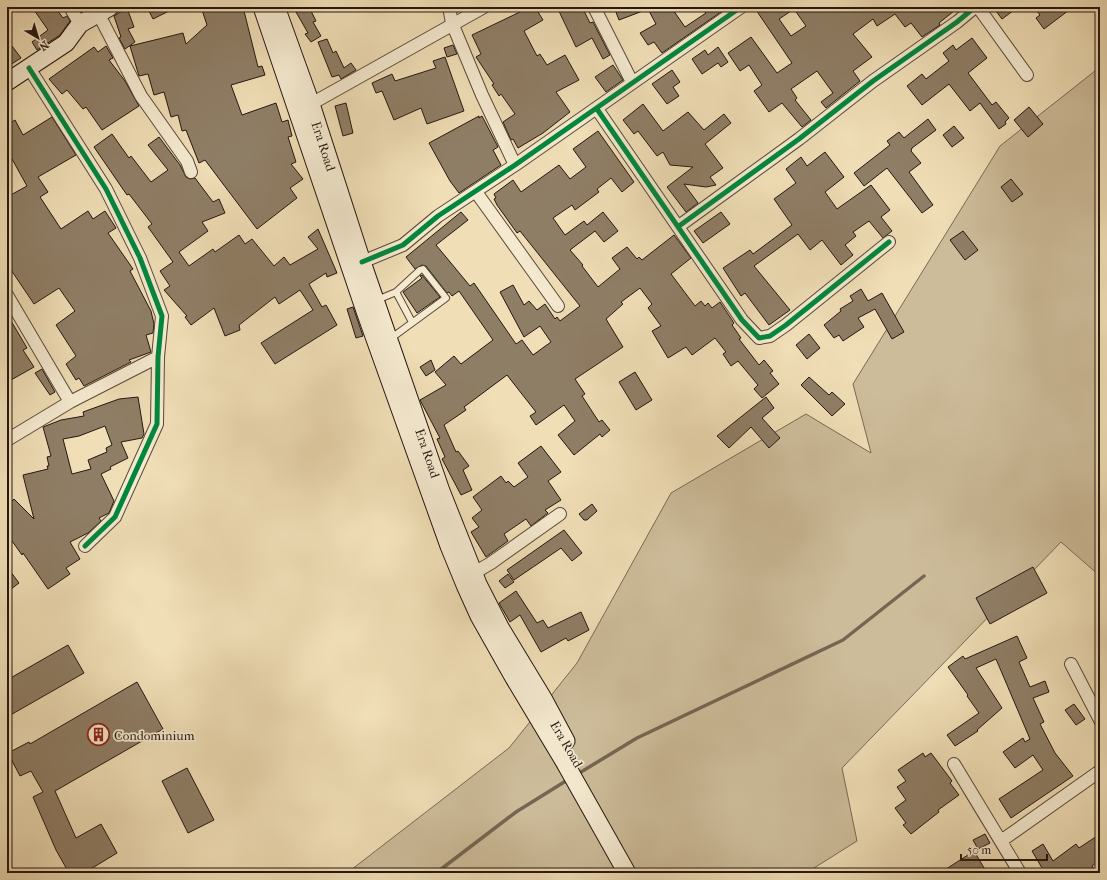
<svg xmlns="http://www.w3.org/2000/svg" width="1107" height="880" font-family="'IM FELL French Canon',serif">
<rect width="100%" height="100%" fill="#f0deb6"/>
<filter id="stains"><feTurbulence type="fractalNoise" baseFrequency=".005" numOctaves="4"/><feColorMatrix values="0 0 0 0 .2 0 0 0 0 .09 0 0 0 0 .02 0 0 0 .5 -.17"/></filter>
<radialGradient id="worn" r=".72"><stop offset=".6" stop-color="#630" stop-opacity="0"/><stop offset="1" stop-color="#630" stop-opacity=".3"/></radialGradient>
<path fill="#cdbc9a" stroke="#796a55" d="M1100 67V576L1061 542 842 768 857 841 806 873H347L509 748 577 663 671 493 806 414 871 453 853 384 1000 146Z"/>
<g fill="none" stroke-linecap="round" stroke-linejoin="round">
<path stroke="#756652" stroke-width="3.5" d="M576 775 637 738 843 640 924 576
M436 873 516 812 569 779"/>
</g>
<path fill="#8f7e66" stroke="#251710" fill-rule="evenodd" d="M32 7H55L63 18 67 16 70 21 60 35 37 50 32 42 48 30Z
M147 7H177L153 19Z
M201 7H243L258 67 262 66 265 75 231 85 242 115 276 103 282 122 288 120 292 136 288 137 296 162 291 164 303 179 290 188 297 198 257 229 205 160 199 163 186 130 182 131 178 115 171 117 164 92 154 95 148 74 139 76 130 46 183 33 186 44 207 25Z
M304 7H309L316 21 313 22 321 36 311 42 305 34 308 33 296 12Z
M519 7H535L543 20 524 31 537 56 540 54 547 65 565 55 579 80 556 92 570 112 543 133 518 148 513 139 511 140 503 122 515 114 501 94 499 96 492 85 494 84 476 57 481 54 472 35 522 11Z
M557 7H582L590 23 593 22 610 55 603 59 592 38 576 47Z
M614 7H671L685 27 706 13 702 7H728L662 53 654 42 648 45 640 33 656 24 648 9 619 20Z
M754 7H959L939 23 940 25 922 37 911 23 905 27 895 14 877 26 873 19 853 34 872 57 853 71 860 81 826 108 821 102 833 93 817 71 791 89 797 98 795 100 811 120 802 127 782 103 769 112 754 91 762 85 749 65 740 71 728 53 751 37 777 73 792 63ZM794 9 806 26 791 36 779 19Z
M993 7H1018L1002 19Z
M1034 7H1073L1044 29 1036 18 1040 15Z
M127 8 134 27 128 29 135 42 125 49 119 38 121 37 114 16Z
M972 38 987 58 968 73 992 105 996 102 1009 118 1005 122 1006 124 999 129 980 103 970 111 949 84 922 105 907 86 922 74 926 79 949 61 943 53 953 45 956 50Z
M327 39 333 53 336 51 344 68 351 63 356 70 341 79 339 75 332 77 318 42Z
M453 45 457 54 447 57 444 48Z
M12 46 21 58 7 67V50Z
M106 46 113 58 109 60 125 81 139 106 102 130 86 107 83 109 67 90 62 94 49 79 94 47 98 52Z
M718 47 728 62 721 67 718 63 702 74 692 59 705 50 708 55Z
M445 57 464 111 427 124 421 108 394 120 382 91 376 93 372 83 392 74 395 81 436 68 433 61Z
M613 65 623 80 606 92 595 77Z
M672 70 680 82 673 87 679 96 667 104 652 84Z
M346 103 353 133 343 136 335 106Z
M643 104 663 131 688 112 704 130 724 114 731 123 705 144 723 168 710 177 716 185 706 187 684 184 698 203 686 212 667 187 693 167 670 165 663 152 657 156 638 131 634 134 623 120Z
M1029 107 1043 124 1028 137 1014 120Z
M479 116V118L482 116 498 147 493 150 501 165 459 193 450 181 429 143Z
M52 117 76 155 38 177 48 192 40 197 61 229 88 211 93 219 105 211 116 228 108 233 133 269 130 271 151 311 154 324 153 333 146 335 151 352 129 360 131 362 84 386 79 378 76 380 66 364 76 356 56 325 75 311 59 288 34 304 7 264V197L27 186 7 150V125L15 120 23 135Z
M928 119 936 130 912 148 911 151 921 163 909 172 933 205 922 213 887 168 864 186 854 173 890 145 887 141 899 132 904 138Z
M954 126 964 138 952 147 943 135Z
M598 131 634 182 622 192 611 178 597 189 599 192 575 210 572 205 553 218 565 235 584 221 587 225 603 212 618 231 604 242 595 231 570 250 583 265 582 266 598 287 620 269 612 258 627 247 637 259 639 257 642 260 674 235 691 258 671 274 695 306 701 301 705 306 708 303 712 308 720 302 734 323 732 325 741 338 739 339 759 365 764 360 773 371 770 373 779 384 762 398 754 389 758 385 738 361 731 366 723 354 726 352 715 338 692 355 686 347 668 358 652 331 661 326 648 308 652 304 640 288 621 302 623 304 606 319 623 347 575 379 585 394 582 396 599 422 602 420 610 430 602 437 600 434 574 455 558 435 575 421 564 405 536 425 530 416 536 412 507 375 464 407 466 410 444 425 456 452 458 451 469 466 463 470 472 490 461 495 442 459 445 457 437 439 440 438 420 400 446 385 435 372 454 356 461 364 493 340 459 291 452 296 449 292 447 293 426 266 422 265 415 269 406 257 461 212 468 220 436 245 470 286 474 283 516 344 522 340 533 355 551 342 540 326 524 337 500 292 513 285 524 305 529 301 537 310 545 304 555 319 557 317 560 321 580 306 520 231 517 233 497 205 494 199 496 198 494 194 513 180 521 192 559 165 570 179 586 167 573 149Z
M112 134 129 158 131 156 151 182 168 170 148 145 159 137 180 165 186 177 190 179 195 178 213 202 219 199 225 213 202 222 208 231 179 252 189 266 213 249 215 252 239 235 245 244 252 239 274 266 284 257 290 265 318 249 308 237 318 229 337 273 327 277 326 273 309 284 322 307 326 305 337 325 275 364 261 343 313 310 300 290 279 304 275 297 239 325 240 330 225 336 214 308 191 325 185 317 187 316 164 290 170 286 160 271 173 262 148 227 152 224 129 194 127 195 94 147Z
M825 152 844 177 825 192 837 209 871 185 890 210 881 217 892 231 883 238 869 221 853 232 856 236 845 245 853 255 841 265 822 240 810 250 798 234 754 266 790 310 769 325 745 293 741 296 723 268 750 250 753 254 792 225 774 199 796 183 786 169 801 157 807 166Z
M1011 179 1023 194 1012 202 1001 187Z
M721 212 730 224 703 243 694 231Z
M963 231 978 250 965 260 950 240Z
M422 275 440 297 417 313 403 292 422 278 420 276Z
M861 289 868 301 882 293 904 332 892 339 875 309 858 318 864 327 843 341 839 335 834 338 824 325 841 311 840 309 853 301 850 296Z
M353 307 363 336 356 338 347 309Z
M7 314 27 348 23 350 34 367 11 380 7 373Z
M809 334 820 348 807 359 796 345Z
M431 360 435 370 426 376 420 367Z
M42 369 55 392 50 395 35 373Z
M635 372 652 400 636 410 619 382Z
M809 377 829 395 832 392 845 404 832 416 801 385Z
M138 397 144 434 142 438 121 442 128 458 110 467 111 469 101 474 114 501 109 513 99 518 101 521 88 533 70 542 80 559 66 568 70 574 48 589 23 553 22 555 12 541 7 545V506L14 499 34 519 23 475 48 469 47 466H49L47 457 51 456 43 427 61 420 84 416 83 412 119 399ZM105 426 112 445 106 448 107 452 88 460 91 469 72 474 63 439 79 436Z
M766 397 774 408 762 418 780 438 769 448 751 427 729 448 717 436Z
M541 446 561 472 548 481 561 500 545 510 548 513 531 526 526 519 504 534 508 541 486 557 471 532 479 527 472 518 482 510 473 497 501 476 506 483 508 481 514 487 528 477 518 463Z
M592 504 597 511 587 520H584L579 514Z
M564 530 582 553 572 561 561 548 514 580 507 570Z
M7 567 19 583 7 592Z
M1033 567 1047 593 990 624 976 598Z
M508 574 514 582 505 588 499 581Z
M516 591 537 623 543 620 548 628 581 612 589 630 568 641 566 638 541 652 520 615 510 622 499 603Z
M1017 636 1027 658 1019 662 1030 687 1045 681 1049 692 1033 698 1044 722 1040 724 1055 753 1073 776 1011 818 999 799 1043 770 1033 755 1015 768 1003 752 1023 738 1025 742 1030 739 996 659 976 668 1002 708 977 730 978 731 955 746 947 735 979 713 967 696 968 695 948 667 963 656 965 659Z
M68 645 84 673 7 717V680Z
M137 682 163 729 55 791 76 838 101 824 117 853 84 873H69L56 850 33 797 43 792 31 771 20 776 8 753 29 742 30 744Z
M1074 704 1085 719 1076 725 1065 710Z
M923 753 925 757 931 753 952 781 950 783 959 795 938 810 939 812 911 834 903 825 906 823 895 808 906 800 897 787 906 781 898 770Z
M187 768 214 820 188 833 162 781Z
M985 834 990 843 978 849 973 840Z
M1100 834V860L1092 866 1094 869 1088 873H1045L1032 851 1043 844 1053 861 1076 844 1079 848Z
M974 851 987 873H940Z"/>
<g fill="none" stroke-linecap="round" stroke-linejoin="round">
<defs>
<path id="lane" d="M396 292 412 322
M377 300 396 292 420 270 423 269 446 298 390 339"/>
<path id="street" d="M70 7 80 24
M449 7 452 23 482 95 515 165
M594 7 632 82
M978 7 1027 75
M98 13 141 96 187 161 191 172
M29 68 106 189 140 258 162 316 158 357 157 424 115 517 85 546
M311 104 484 7
M597 109 742 320 759 338 770 336 786 325 889 242
M476 192 558 306
M679 226 799 139 873 81 957 22 975 7
M362 262 403 245 438 216 515 165 741 7
M7 295 70 402
M7 440 70 402 158 357
M474 573 491 563 560 514
M1071 664 1100 720
M954 764 1020 873
M1001 841 1100 771"/>
<path id="secondary" d="M262 7 366 314 449 546 465 585 479 616 514 678 565 763 627 873
M276 7 311 104 362 262 441 491 478 584 501 629 544 700 566 741
M7 82 66 43 80 24 110 7"/>
</defs>
<use href="#lane" stroke="#58493a" stroke-width="8"/>
<use href="#street" stroke="#58493a" stroke-width="14"/>
<use href="#secondary" stroke="#251710" stroke-width="19"/>
<use href="#lane" stroke="#f5ead0" stroke-width="6"/>
<use href="#street" stroke="#f5ead0" stroke-width="12"/>
<use href="#secondary" stroke="#f5ead0" stroke-width="17"/>
<defs>
<path id="cycleway" d="M29 68 106 189 140 258 162 316 158 357 157 424 115 517 85 546
M597 109 742 320 759 338 770 336 786 325 889 242
M679 226 799 139 873 81 957 22 975 7
M362 262 403 245 438 216 515 165 741 7"/>
</defs>
<use href="#cycleway" stroke="#f5ead0" stroke-width="8"/>
<use href="#cycleway" stroke="#00873e" stroke-width="5"/>
</g>
<defs>
<symbol id="building-ring" viewBox="-11 -11 22 22"><circle r="9.5" fill="#f5ead0" stroke="#8f2418" stroke-width="1.5"/><path d="M-4-6H4V6H1V3H-1V6H-4ZM-2.5-4.3h1.7v1.8h-1.7ZM.8-4.3h1.7v1.8H.8ZM-2.5-1h1.7V.8h-1.7ZM.8-1h1.7V.8H.8Z" fill="#8f2418"/></symbol>
</defs>
<g fill-rule="evenodd">
<use href="#building-ring" x="86" y="722" width="25" height="25"/>
</g>
<g text-anchor="middle" stroke-width="3.5" stroke-linejoin="round" paint-order="stroke">
<g font-size="13" fill="#251710" stroke="#f5ead0">
<text transform="translate(324 146) rotate(72)" y="5">Era Road</text>
<text transform="translate(428 453) rotate(71)" y="5">Era Road</text>
<text transform="translate(567 744) rotate(60)" y="5">Era Road</text>
</g>
<g font-size="13" fill="#251710" stroke="#f5ead0" text-anchor="start">
<text x="114" y="740">Condominium</text>
</g>
</g>
<rect width="1107" height="880" fill="none" stroke="#f0deb6" stroke-width="24"/>
<rect x="8" y="8" width="1091" height="864" fill="none" stroke="#251710" stroke-width="2"/>
<rect x="12" y="12" width="1083" height="856" fill="none" stroke="#251710"/>
<g transform="translate(38 38) rotate(142)" stroke="#f5ead0" stroke-width="3" paint-order="stroke">
<path d="M0-3L7 15L0 10L-7 15Z" fill="#251710"/>
<text y="-6" font-size="11" font-weight="bold" text-anchor="middle" fill="#251710">N</text>
</g>
<path d="M961 854v6h86v-6" fill="none" stroke="#251710" stroke-width="2"/>
<text x="967" y="854" font-size="12" fill="#251710" stroke="#f5ead0" stroke-width="3" paint-order="stroke">50 m</text>
<rect width="100%" height="100%" filter="url(#stains)"/>
<rect width="100%" height="100%" fill="url(#worn)"/>
</svg>
